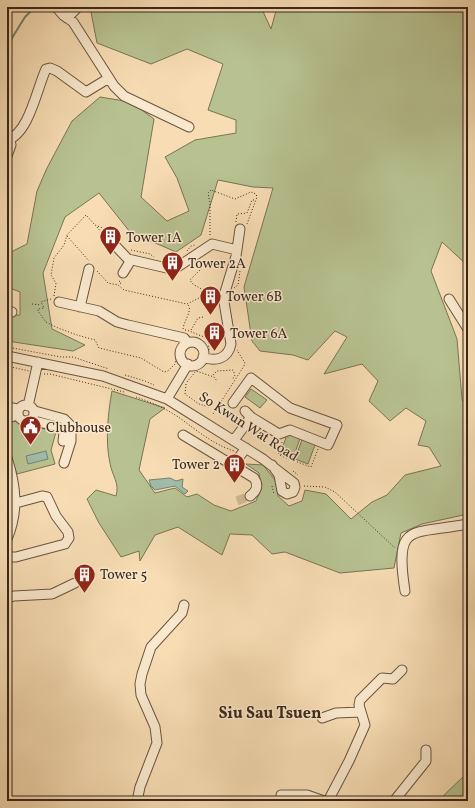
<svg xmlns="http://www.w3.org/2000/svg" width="475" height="808" font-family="Vollkorn,serif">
<rect width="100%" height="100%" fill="#f8ddb4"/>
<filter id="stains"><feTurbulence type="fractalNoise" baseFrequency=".005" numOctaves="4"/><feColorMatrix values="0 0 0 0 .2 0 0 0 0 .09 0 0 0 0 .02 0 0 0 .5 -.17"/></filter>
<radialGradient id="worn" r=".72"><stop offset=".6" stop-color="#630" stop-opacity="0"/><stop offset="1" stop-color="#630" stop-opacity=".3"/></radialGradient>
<path fill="#b8c291" stroke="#797456" d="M96 7 184 9 185 7H261L271 29 277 7H456L459 11 468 14V300L467 265 442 242 431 271 457 339 462 399 468 413V514L422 524 401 533 394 568 340 573 285 552 272 554 252 535 230 534 222 555 178 527 155 535 140 561 139 551 121 557 99 523 87 499 96 490 116 496C120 483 112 476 110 463 105 442 108 412 112 391L165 408 150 419 139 470 155 493 175 488 187 497 197 494 214 505 231 511 256 501 261 489 259 473 246 464 263 465 275 480 278 496 289 506 302 501 305 490 326 494 351 519 372 502 387 495 405 475 441 466 429 447 418 445 426 421 406 408 390 421 369 401 378 381 362 364 324 374 347 337 335 331 308 360 293 355 260 351 252 341 244 287 273 188 253 187 218 180 201 235 176 252 130 232 99 193 65 217 43 273 52 329 85 345 73 351 7 341V315H20V292L7 287V254L27 244 37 191 47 168 72 121 100 97 131 102 154 119 141 197 167 221 189 211 177 178 165 157 195 140 236 133V120L208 110 223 64 187 49 151 64 97 43 91 12Z
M251 389 267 400 260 408 245 397Z
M14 421 56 432 51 450 55 464 17 474 7 445 8 424Z
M288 432 301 436 293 458 280 454Z
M303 437 316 442 308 464 295 459Z
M468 772V801H438Z"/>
<path fill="#9ebda9" stroke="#768170" d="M46 451 48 459 28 464 26 456Z
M170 478 176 481 183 479 182 487 188 491 185 494 175 486 155 490 151 486 149 480Z"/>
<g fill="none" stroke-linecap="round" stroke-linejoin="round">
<path stroke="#768170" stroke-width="2" d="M7 46 25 17 35 7"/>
<path stroke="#d2b895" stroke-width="9" stroke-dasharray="9 4.5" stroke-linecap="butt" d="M237 501 250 496"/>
<defs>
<path id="minor" d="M56 7 63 15 73 22 114 86 124 96 189 127
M67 18 78 7
M7 140C29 134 37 88 46 69L50 68 57 71 86 92 109 78
M7 156 11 145 10 140
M107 237 128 259 171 269 179 266 212 244 237 250
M123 273 131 260
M449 299 468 329
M59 302 99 311 117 322 128 325 184 338 188 343
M80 307 89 269
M7 312H12
M180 354a12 12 0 1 1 24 0a12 12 0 1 1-24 0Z
M7 356 103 376 167 399 263 459 294 483 295 487 293 492 287 494 282 491 279 475 272 465
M203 357C215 362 228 359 231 344L224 302 225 292 236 256 240 229
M167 399 188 364
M233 403 251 378 290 408 337 425 328 445 290 430 279 434 251 417
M18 413a8 8 0 1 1 16 0a8 8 0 1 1-16 0Z
M28 406 38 362
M7 407 18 409
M35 411 64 419 71 426V441L64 463
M7 418 18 415
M31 420 59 427 64 433 63 441
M183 435 254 478C259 485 257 491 250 496
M234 440 251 417 245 411
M7 458C16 486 19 511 7 539
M233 465 246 448
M7 557H16L65 544 69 538 68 532 56 516 47 497 42 496 16 503
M405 591C394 521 411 535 468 524
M7 598 14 596 52 594 75 583
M322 718 336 713 361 712
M281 795H307L324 801
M137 801 140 787 157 743 155 727 141 695 140 684 142 674 151 647 182 613 184 605
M328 801 349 761 365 725 359 705 360 700 382 678 393 679 402 670
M394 801 426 761V750"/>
</defs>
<use href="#minor" stroke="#6a5440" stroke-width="11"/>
<path stroke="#3a261a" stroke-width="1" stroke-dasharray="1 2" stroke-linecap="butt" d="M236 222 237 214 247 213 252 200H255
M97 227 101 232
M114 232 121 240
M210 235V203L208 193 211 190 235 199 251 192 256 194 257 197 247 224
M67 236 89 261
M131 250 150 254 154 257
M187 251 191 246 195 245
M97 271 108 283 118 285 124 290 187 304 201 297 205 293C201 286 193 287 190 280L201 269 202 261
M119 281 121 282 120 285
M234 288 238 285 240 271
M205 293 216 295
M54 296 56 283 51 275 54 258 64 245 67 235 86 215 95 225 105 229
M51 299 41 302 44 308 38 309V311L46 322 58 328 77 335 95 340 99 348 141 358 164 372 168 371 175 364 179 346
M32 304 41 305
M183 329C184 321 191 313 189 306L187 304
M185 330C193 331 199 337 208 337L209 351
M191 330 198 318 204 317
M209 337H214L213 331H220
M7 347 61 357H73L109 369
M7 366 29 371
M44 374H50L124 392
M125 375 145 381 154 385
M213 375 217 371 233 370 235 375 232 380
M187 382 196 371 214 377 217 381
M186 384 185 394 199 404 209 407
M136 397C151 402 169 410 181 419 199 432 213 444 234 451
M213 414 244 366 245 363 237 350
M282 442 278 453 281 456 311 467 318 449
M293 471 298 475
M272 486 274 494
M304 486 325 487 335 492 395 548"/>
<use href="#minor" stroke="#fae9ce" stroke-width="9"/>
</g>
<defs>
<symbol id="building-pin" viewBox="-11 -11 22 30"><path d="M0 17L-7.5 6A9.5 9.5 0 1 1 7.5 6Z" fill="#8f2418" stroke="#fae9ce"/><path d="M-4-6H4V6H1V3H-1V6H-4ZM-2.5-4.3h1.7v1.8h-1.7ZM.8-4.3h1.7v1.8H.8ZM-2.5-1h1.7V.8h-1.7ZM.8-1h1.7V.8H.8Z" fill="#fff"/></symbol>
<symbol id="civic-pin" viewBox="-11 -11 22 30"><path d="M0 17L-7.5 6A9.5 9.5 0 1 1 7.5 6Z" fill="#8f2418" stroke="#fae9ce"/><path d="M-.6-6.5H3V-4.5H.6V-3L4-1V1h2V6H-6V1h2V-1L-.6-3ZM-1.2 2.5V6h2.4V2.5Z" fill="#fff"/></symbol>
</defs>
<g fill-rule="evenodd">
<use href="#building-pin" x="98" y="224" width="25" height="34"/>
<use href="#building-pin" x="160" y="250" width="25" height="34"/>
<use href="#building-pin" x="198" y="284" width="25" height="34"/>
<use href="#building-pin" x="202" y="320" width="25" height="34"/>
<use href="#civic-pin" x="18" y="414" width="25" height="34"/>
<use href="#building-pin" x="222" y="452" width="25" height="34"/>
<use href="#building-pin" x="72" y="562" width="25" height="34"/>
</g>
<g text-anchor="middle" stroke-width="3" stroke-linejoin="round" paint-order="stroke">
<g font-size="14" fill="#3a261a" stroke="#fae9ce" text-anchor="start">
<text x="126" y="242">Tower 1A</text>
<text x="188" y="268">Tower 2A</text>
<text x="226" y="301">Tower 6B</text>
<text x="230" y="338">Tower 6A</text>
<text x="46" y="432">Clubhouse</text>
<text x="220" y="469" text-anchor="end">Tower 2</text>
<text x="100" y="579">Tower 5</text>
</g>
<g font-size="14" fill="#3a261a" stroke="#fae9ce">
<text transform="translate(249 426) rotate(33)" y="5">So Kwun Wat Road</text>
</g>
<g font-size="16" font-weight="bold" fill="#3a261a" stroke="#fae9ce">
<text x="270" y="718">Siu Sau Tsuen</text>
</g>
</g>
<rect width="475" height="808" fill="none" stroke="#f8ddb4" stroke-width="24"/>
<rect x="8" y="8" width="459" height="792" fill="none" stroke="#3a261a" stroke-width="2"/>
<rect x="12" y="12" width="451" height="784" fill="none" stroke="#3a261a"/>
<rect width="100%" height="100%" filter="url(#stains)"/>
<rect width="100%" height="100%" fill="url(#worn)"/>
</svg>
